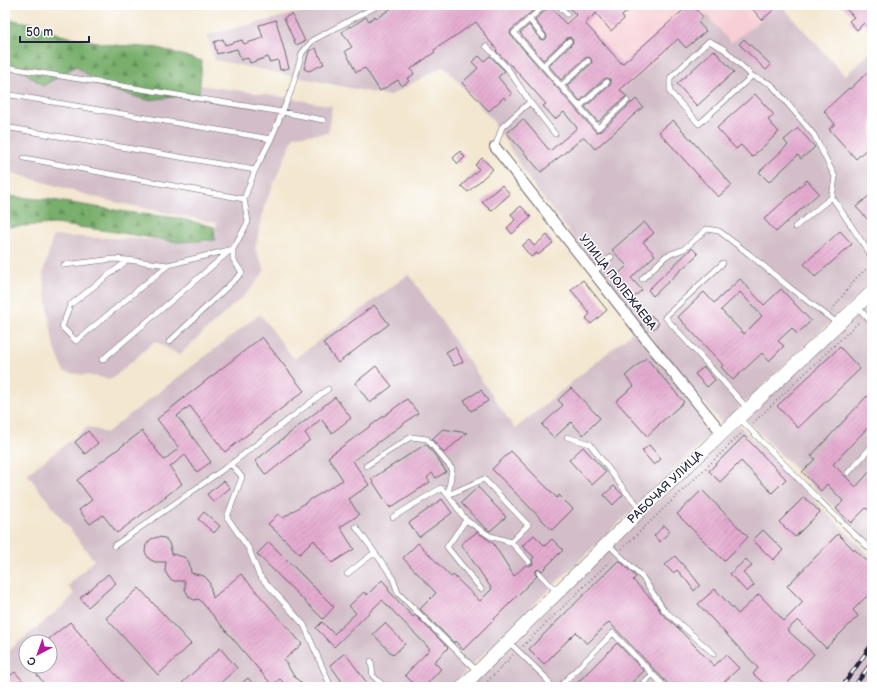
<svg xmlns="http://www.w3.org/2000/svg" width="877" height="692" font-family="'Balsamiq Sans',sans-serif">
<defs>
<pattern id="forest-firs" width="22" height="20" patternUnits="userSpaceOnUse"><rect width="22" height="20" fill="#78af6c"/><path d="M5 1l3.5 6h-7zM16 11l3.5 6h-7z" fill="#628e5a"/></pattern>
<pattern id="building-hatch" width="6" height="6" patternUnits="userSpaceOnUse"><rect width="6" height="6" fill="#e5acd0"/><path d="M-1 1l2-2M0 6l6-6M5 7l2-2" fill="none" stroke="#c494b4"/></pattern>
</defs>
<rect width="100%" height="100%" fill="#fff"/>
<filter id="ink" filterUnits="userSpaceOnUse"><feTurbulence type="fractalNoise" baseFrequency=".025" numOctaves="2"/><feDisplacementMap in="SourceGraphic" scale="8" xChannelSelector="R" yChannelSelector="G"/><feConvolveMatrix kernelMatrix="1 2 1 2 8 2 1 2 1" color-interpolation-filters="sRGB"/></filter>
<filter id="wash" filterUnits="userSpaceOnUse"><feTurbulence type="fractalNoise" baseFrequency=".012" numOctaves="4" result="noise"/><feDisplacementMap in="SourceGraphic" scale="16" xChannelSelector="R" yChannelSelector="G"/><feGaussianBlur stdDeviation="0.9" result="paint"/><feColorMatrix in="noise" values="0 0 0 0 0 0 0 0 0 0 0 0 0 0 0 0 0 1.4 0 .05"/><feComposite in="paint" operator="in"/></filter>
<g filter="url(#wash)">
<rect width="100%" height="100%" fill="#f3e7d0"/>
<path fill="#f7cfd5" d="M584 5H780L731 44 707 16 620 92 560 27Z"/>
<path fill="#d2bdc8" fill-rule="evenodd" d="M357 5H584L560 27 620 92 707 15 731 43 781 5 845 76 872 51V283L722 424 674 366 618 295 532 184 493 121 444 66 389 96 215 60 207 35 327 6 352 8Z
M5 58 278 96 332 106 328 133 294 136 264 207 255 249 265 270 253 287 179 355 155 341 112 379 64 372 53 343 43 274 53 236 209 242 217 223 105 200 9 172 5 165Z
M409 274 515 429 634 331 715 430 525 613 450 687H5V654L64 605 74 594 68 586 94 560 27 474 88 427 106 433 260 314 294 359ZM26 642H50V666H26Z
M866 306 872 314V545L745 419Z
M738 424 872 558V622L870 625 872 627V687H468Z"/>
<path fill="url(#forest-firs)" stroke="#4d6854" d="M5 19 31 23 60 35 113 45 158 48 202 61 199 94 148 100 104 88 76 66 43 86 26 73 5 63Z
M5 196 52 200 133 213 178 218 214 227 215 240 177 242 116 232 55 224 5 227Z"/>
<g id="blocks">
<path fill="url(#building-hatch)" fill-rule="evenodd" d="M396 5H539L511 30 510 34 595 131 597 132 601 131 630 104 631 102 632 103 636 99 643 107 595 149 584 137 541 172 507 133 523 119 550 151 577 128 564 112 555 119 543 106 546 104 511 65V66L496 51 497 50 484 34H485L476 22 434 50 435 52 411 69 414 74 407 79 409 81 402 86 398 80 380 91 365 68 356 72 345 51 352 47 342 32 350 26 351 27 366 17 369 21 375 16 377 18Z
M549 5 566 24 576 15 567 5H634L622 16 624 19 611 31 596 13 585 23 622 64 689 5H692L703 17 698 22 706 31 686 48 678 39 620 90 627 97 624 98 598 122 585 107 610 85 611 82 610 79 607 78 604 79 580 101 567 86 591 64 592 62 591 59 589 57 585 58 561 80 549 66 572 44 573 42 572 39 570 37 567 38 543 60 520 33 529 25 540 39 543 40 546 39 547 36 546 34 535 20 548 8Z
M749 5H779L762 20Z
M842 5H872V32L864 23 857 30 849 21 854 17Z
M292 14 305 41 296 45 284 18Z
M276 20 289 68 280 70 278 60 269 62 268 57 250 63 248 58 241 60 237 49 217 54 214 42 223 39 225 45 242 40 244 44 263 38 259 25Z
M744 39 771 65 766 70 739 44Z
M316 48 319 56H320L324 64 309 71 304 69 309 51Z
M714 50 734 72 697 106 677 84Z
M479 56 484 61 490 56 505 71 498 77 512 94 506 100 504 97 489 111 462 83 478 68 472 62Z
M872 68V144L856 159 829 129 835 124 824 111 849 88 850 89Z
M755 94 774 115 768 120 779 132 752 157 741 145 736 149 717 128Z
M673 120 732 185 718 197 659 132Z
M798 128 815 147 801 159 798 155 769 182 759 172 788 145 784 140Z
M460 151 465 157 458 164 453 158Z
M482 158 493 169 468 192 461 186 479 169 475 165Z
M807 180 819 193 776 232 764 219Z
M502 185 510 194 491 211 482 202Z
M872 193V224L856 207Z
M521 206 531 217 512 234 507 228 515 220 511 214Z
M644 222 654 233 643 242 655 255 631 278 642 290 634 297 616 276 627 266 612 250Z
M840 231 852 244 815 277 804 264Z
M547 235 553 243 538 255 537 253 531 257 522 246 529 240 534 246Z
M692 248 698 254 653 296 648 290Z
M740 279 764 305 781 289 811 321 797 334 792 328 778 341 784 346 769 361 762 353 733 380 721 367 723 365 678 317 704 292 714 303ZM740 292 762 316 744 334 721 310Z
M583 280 607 310 591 324 586 318 590 314 583 305V304L571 290Z
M374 305 389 324 338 363 323 343Z
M651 315 659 323 654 329 646 321Z
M262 337 304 391 225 452 190 406 177 416 211 462 197 472 185 455 170 467 182 484 117 533 103 515 90 524 79 510 92 500 77 480 142 431 164 460 179 448 157 419Z
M455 347 463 362 454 366 446 352Z
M840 347 860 369 798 428 777 406Z
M646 358 684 402 658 425H659L647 436 616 401 634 386 625 376Z
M376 366 392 386 370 403 355 383Z
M704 367 715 380 707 387 695 374Z
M571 388 600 418 583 435 571 422 554 438 542 425 563 405 558 400Z
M481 390 488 401 471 411 464 400Z
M867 396 872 401V423L833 464 856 487 872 469V513L866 508 851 523 836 509 843 501 827 484 821 491 802 472 815 459 811 456Z
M335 397 351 418 332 433 321 419 305 433 310 440 266 475 255 461Z
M407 399 418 413 353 461 369 485 349 499 359 515 340 527 354 549 332 563 314 540 300 554 268 524 278 514 283 518 308 501 343 480 328 457Z
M443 429 467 433 444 453 432 439Z
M88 431 98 443 85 454 75 442Z
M744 436 786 479 772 493 741 461 720 482 709 471Z
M426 444 438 459 446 472 436 478 432 473 427 478 430 482 390 508 371 479Z
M649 445 661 459 654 465 642 451Z
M583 447 606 472 592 485 569 460Z
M511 451 557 498 559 495 573 509 552 530 492 469Z
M224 481 230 488 213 502 207 494Z
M614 486 623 495 613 505 604 495Z
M478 487 506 517 490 531 483 526 461 503Z
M702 490 748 537 724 561 677 514Z
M804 497 820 512 795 537 779 522Z
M442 499 452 513 419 537 409 523Z
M204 512 220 526 214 533 198 519Z
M664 525 670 531 660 542 654 536Z
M763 530 783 550 773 560 753 540Z
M477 532 493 543 514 576 526 565 529 566 533 564 532 559 534 557 522 546 534 535 545 546 552 539 563 550 542 571 540 569 536 570 535 574 537 576 463 650 455 641 454 643 420 609 436 593 403 558 418 543 451 577 453 575 480 601 492 589 461 544Z
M838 534 854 550V549L872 566V591L853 610 858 616 826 648 798 620 787 630 814 654 784 687H768L753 674 758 668 698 604 715 589 738 614 759 594 784 621 803 602 787 586Z
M158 537 165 538 169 543 172 554 184 557 189 562 191 573 204 576 209 581 213 598 241 574 302 644 284 660 294 676 305 687H288L280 679 272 685 199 599 194 600 189 597 185 589V581H174L169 578 165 571 166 562H155L149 559 145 552 146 545 151 539Z
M269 542 334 607 323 619 257 554Z
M675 556 693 576 700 585 694 591 687 581 677 570 673 573 665 565Z
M746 559 752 566 743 573 754 585 747 592 730 574Z
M619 560 636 577 633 580 656 604 661 613 676 626 714 666 726 655 739 668 719 687H669L668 684 609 622 587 644 576 632 544 664 529 649Z
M108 574 116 583 88 607 80 598Z
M382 580 389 588 388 590 413 617 415 615 448 648 434 662 441 669 424 687H417L405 675 430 649 382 600 334 647 316 628 322 622 334 634 356 613 349 606 364 592 367 595Z
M139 588 191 644 158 675 106 618Z
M70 622 96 653 127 687H47L30 666H50V642H45Z
M385 623 405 644 393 655 373 634Z
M617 643 644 671 627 687H573Z
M220 648 237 668 216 687H186L182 683Z
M345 653 370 687H346L330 665Z
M15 672 28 687H5V680Z
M248 678 256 687H237Z"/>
</g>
</g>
<g filter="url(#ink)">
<use href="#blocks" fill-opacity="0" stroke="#6b676f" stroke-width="1"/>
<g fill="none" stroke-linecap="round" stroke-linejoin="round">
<defs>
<path id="service" d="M545 5 514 33 598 128 627 101
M558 5 567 14
M529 19 543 36
M486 46 508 69 530 102 555 134
M543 66 569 41
M5 67 282 112 323 120
M752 76 699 124 670 92V78L709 41 724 49 752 76 771 84 814 135 835 177 832 197 872 257
M561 86 588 61
M5 94 271 139
M579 107 607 82
M5 127 255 170
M495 147 502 127 530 102
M24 158 244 199
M795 227 832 197
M723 263 665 317 748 409
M64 265 114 259 128 260
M168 265 128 260 70 305 62 327 76 341 168 265 233 249
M594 272 611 257
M642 279 666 256 684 249 707 229 719 231 749 254 789 287 837 323
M857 306 872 323
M169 342 242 273 233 259V249L248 222 244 199 255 170 271 139 291 91 302 53 313 40 379 5
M102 360 232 249
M739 418 819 500 872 551
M567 437 590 444 626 492 641 509
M231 464 242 477 227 517 249 549 259 575 304 625 331 687
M366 466 411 437 427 439 452 469 448 495 466 520 490 536 511 542
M848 473 872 446
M393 517 441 488 448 495 484 479 528 525 511 542 529 562
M466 520 447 547 481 589
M356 527 392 576 398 593 477 671
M608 544 643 578 664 610 714 654
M114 546 231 464 328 389
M539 573 557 592
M347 574 374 553
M509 642 545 677 552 687
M371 661 373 676 385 687
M559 687 613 633 665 687
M639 687 653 674"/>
<path id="minor" d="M495 147 648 342 722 433"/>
<path id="tertiary" d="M462 687 641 510 872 292"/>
</defs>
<use href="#service" stroke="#6b676f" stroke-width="6"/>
<use href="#minor" stroke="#6b676f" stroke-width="12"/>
<use href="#tertiary" stroke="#6b676f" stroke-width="14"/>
<path stroke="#6b676f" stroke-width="1.5" stroke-dasharray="1 3" stroke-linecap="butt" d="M832 310 856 278 871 265
M753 423 860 321
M622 549 743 432
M523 646 612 559
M482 687 513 655"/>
<use href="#service" stroke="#fff" stroke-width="5"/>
<use href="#minor" stroke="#fff" stroke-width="10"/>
<use href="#tertiary" stroke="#fff" stroke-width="13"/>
<defs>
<path id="rail" d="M842 687 872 644
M854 687 872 662"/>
</defs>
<use href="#rail" stroke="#22223b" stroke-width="4"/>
<use href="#rail" stroke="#fff" stroke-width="2.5" stroke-dasharray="8" stroke-linecap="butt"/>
</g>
</g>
<g text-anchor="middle" stroke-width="3" stroke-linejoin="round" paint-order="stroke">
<g font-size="12" fill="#22223b" stroke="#fff">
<text transform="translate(618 282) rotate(52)" y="4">УЛИЦА ПОЛЕЖАЕВА</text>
<text transform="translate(665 487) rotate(-44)" y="4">РАБОЧАЯ УЛИЦА</text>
</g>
</g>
<rect width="877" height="692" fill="none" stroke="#fff" stroke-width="20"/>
<g transform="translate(38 654) rotate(221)"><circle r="19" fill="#ffffff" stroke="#a7a7b1"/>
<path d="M0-3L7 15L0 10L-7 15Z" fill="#b5179e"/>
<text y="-6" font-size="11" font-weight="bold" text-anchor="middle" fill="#22223b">С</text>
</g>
<path d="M20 36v6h69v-6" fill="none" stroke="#22223b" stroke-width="2"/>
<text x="26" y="36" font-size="12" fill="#22223b" stroke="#ffffff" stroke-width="3" paint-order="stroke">50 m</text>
</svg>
